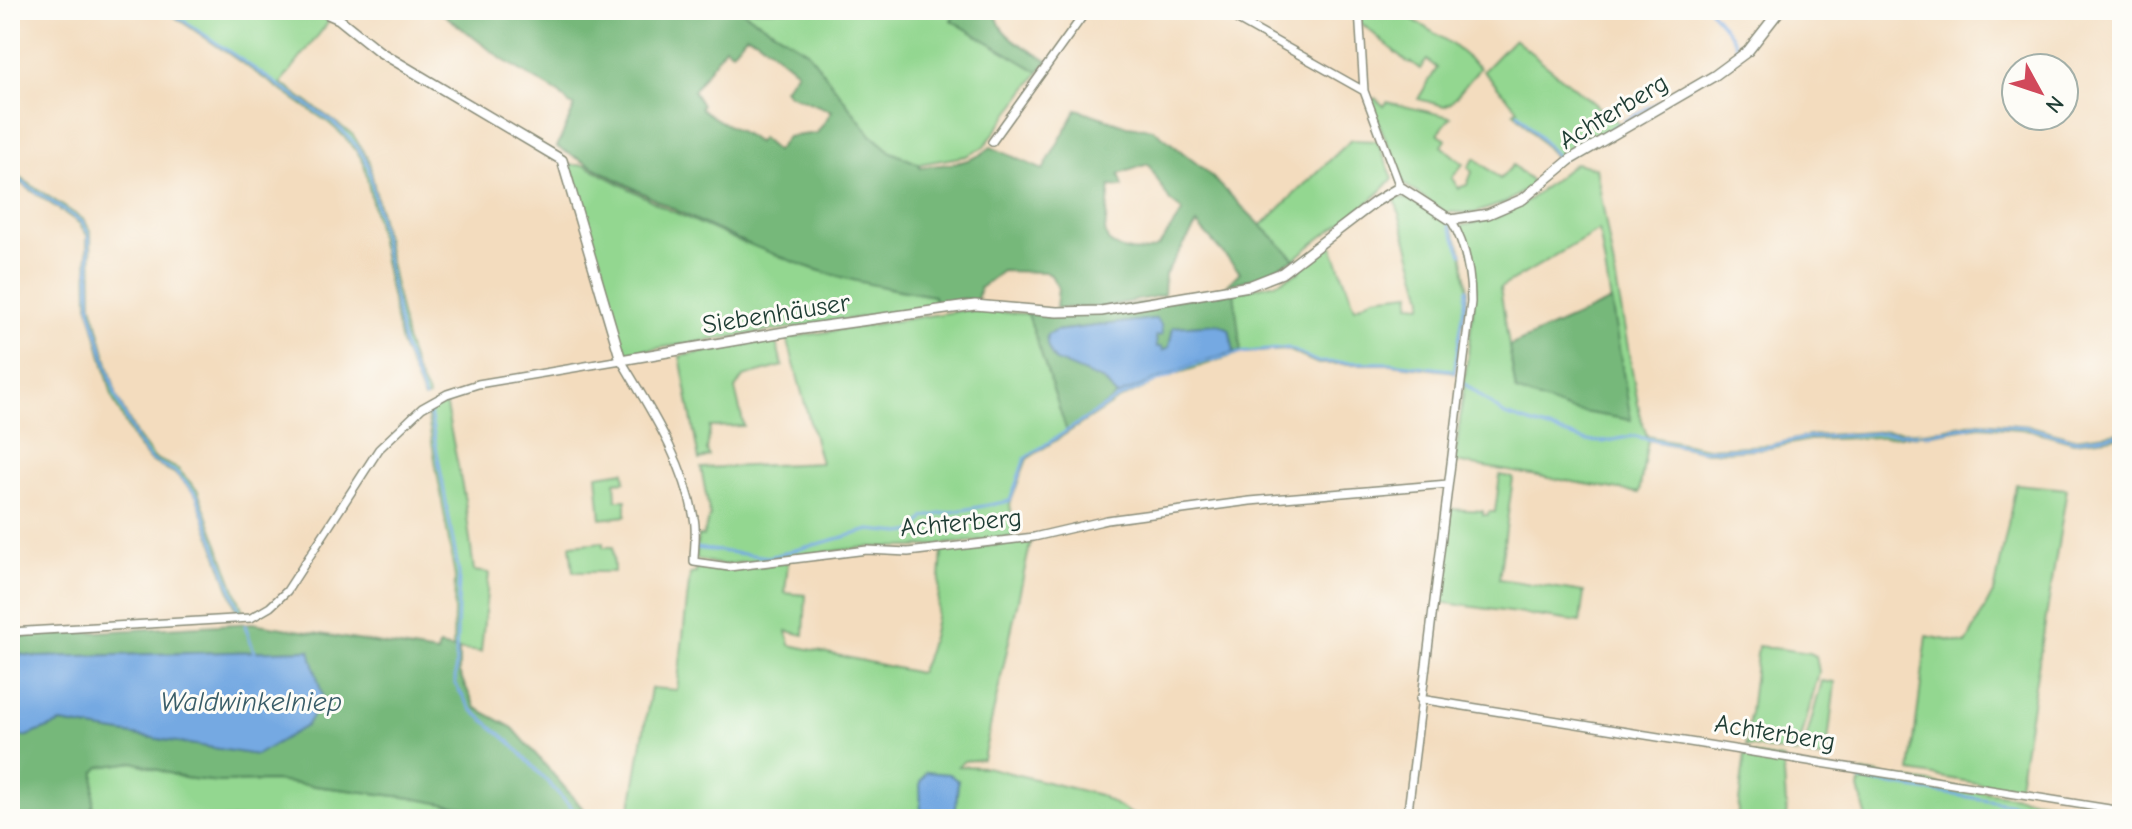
<svg xmlns="http://www.w3.org/2000/svg" width="2132" height="829" font-family="'Comic Neue',sans-serif">
<rect width="100%" height="100%" fill="#fdfcf7"/>
<filter id="ink" filterUnits="userSpaceOnUse"><feTurbulence type="fractalNoise" baseFrequency=".0125" numOctaves="2"/><feDisplacementMap in="SourceGraphic" scale="16" xChannelSelector="R" yChannelSelector="G"/><feConvolveMatrix kernelMatrix="1 2 1 2 8 2 1 2 1" color-interpolation-filters="sRGB"/></filter>
<filter id="wash" filterUnits="userSpaceOnUse"><feTurbulence type="fractalNoise" baseFrequency=".006" numOctaves="4" result="noise"/><feDisplacementMap in="SourceGraphic" scale="32" xChannelSelector="R" yChannelSelector="G"/><feGaussianBlur stdDeviation="1.8" result="paint"/><feColorMatrix in="noise" values="0 0 0 0 0 0 0 0 0 0 0 0 0 0 0 0 0 1.4 0 .05"/><feComposite in="paint" operator="in"/></filter>
<g filter="url(#wash)">
<rect width="100%" height="100%" fill="#f3dcbe"/>
<path fill="#93d790" stroke="#598a62" stroke-width="2" fill-rule="evenodd" d="M165 10H310L331 19 281 83 353 135 369 161 407 344 416 372 429 397 424 399 401 344 364 163C355 146 344 135 329 123Z
M740 10H958L952 21 1039 72 984 147 966 156 919 164 891 152 871 135 807 51Z
M1360 10H1398L1450 43 1480 68 1451 103 1444 106 1418 99 1437 68 1427 60 1420 69 1412 63 1407 62 1361 23Z
M1514 39 1621 125 1559 162 1514 112 1518 109 1483 71Z
M1375 98 1384 106 1387 102 1451 117 1438 133 1446 140 1442 146 1463 164 1452 178 1458 188 1467 185 1472 172 1468 167 1475 158 1500 179 1513 165 1534 184 1507 202 1475 213 1445 212 1404 184 1370 102Z
M1351 140 1377 141 1393 178C1366 211 1326 230 1295 259L1261 226Z
M1575 163 1596 168 1640 415 1647 436 1707 448 1770 445 1809 436 1889 431 1926 432 1979 422 2031 426 2074 438 2122 432V436L2074 442 2031 430 1980 426 1926 435 1809 440 1770 448 1706 452 1648 440 1639 493 1455 462 1476 285 1470 249 1461 226 1495 218 1525 203ZM1599 230 1630 419 1516 391 1500 288Z
M570 165H585L667 209 745 244V241L813 269 892 289 934 296 936 306 626 353 621 349Z
M10 171 84 220 91 232 92 305 117 397 137 436 154 458 178 469 198 491 244 614 238 615 196 495 176 474 150 461 134 441 113 399 88 304 87 235 79 223 10 176Z
M1394 196 1410 200 1450 224 1462 251 1468 291 1455 372 1391 364H1318L1287 350 1241 353 1167 377 1118 400 1027 459 1010 504 1014 537 915 547H867L722 565 696 559 698 536H703L710 516 701 468 821 463 787 338 965 310 1028 314 1068 431 1118 396 1194 364 1240 351 1234 292 1276 283 1299 272 1303 260 1330 240 1355 308 1374 297 1411 293 1410 304 1422 305 1423 297Z
M775 340 783 366 743 377 735 389 744 426 710 427 707 451 709 456 699 460 680 356Z
M445 402 465 501 474 571 489 573 481 652 453 649 455 577 427 413Z
M624 471 625 481 615 482 616 500H626V516L601 519 597 475Z
M1500 475 1513 478 1499 579 1584 592 1580 622 1438 602 1450 509 1483 511V515H1488L1489 512H1495Z
M2016 484 2067 489 2018 790 1910 772 1927 636 1966 644 1995 589Z
M1031 541 983 759 964 761 958 766 986 767 1099 795 1140 819H955L958 781 920 816 921 819H629L651 688 677 690 690 574 696 573 697 566C727 572 757 566 788 562L785 593 806 595 804 635 787 631 790 645 919 673C938 636 939 592 942 551Z
M603 542V547H613L614 572H573L570 545Z
M1758 646 1810 653 1816 656 1819 672 1797 754 1746 746Z
M1822 681 1835 683 1826 759 1802 755Z
M1745 753 1783 759 1787 819H1737Z
M134 762 184 778 219 782 274 781 412 798 524 819H87L93 804 94 772 99 767Z
M1862 772 2119 813 2120 819H1867L1859 789Z"/>
<path fill="#76b87a" stroke="#4a7a57" stroke-width="2" fill-rule="evenodd" d="M438 10H535L554 13 558 10H740L807 51 871 135 891 152 919 164 920 167C945 164 971 165 991 147L1043 170 1077 109 1127 126 1153 129 1206 171 1295 259 1252 279 1227 285 1240 272 1197 224 1165 274 1164 295 1102 307 1056 308 1058 288 1051 275 1045 272 1002 271 980 288 977 300 964 299 936 306 934 296C894 289 853 282 814 269 725 239 639 192 557 147L575 106 569 104 560 94 503 60ZM746 35 757 39 797 71 784 89 788 94 832 111 817 133 787 137 776 151 761 138 757 143C739 127 717 124 700 107L702 105 693 91 725 47 732 52ZM1148 164 1170 201 1183 211 1159 246C1143 255 1123 253 1108 241L1105 231 1110 186 1123 187 1119 174Z
M958 10H996C997 38 1028 47 1048 61L1039 72 951 20Z
M1234 292 1241 351 1234 352 1229 329 1219 324 1174 327 1169 347 1163 352 1157 347 1156 336 1161 335 1156 319 1055 331 1052 357 1104 381 1117 396 1067 432 1028 314 1056 315Z
M1611 301 1631 420 1570 410 1516 391 1509 346Z
M252 623 437 653 439 646 459 650V673L476 708 513 728 592 819H524L412 798 274 781 219 782 184 778 134 762 100 767 95 772 93 804 87 819H10V737L27 736 61 723 256 755 310 650 39 657 10 653V637Z"/>
<path fill="#75a9e2" stroke="#4a738b" stroke-width="2" d="M1152 319H1156L1161 325 1162 335 1156 336 1157 347H1162L1163 351 1169 347 1173 327 1219 324 1229 329 1234 352 1194 364 1117 396 1104 381 1056 361C1050 355 1045 344 1047 335L1055 331Z
M310 650 323 699 306 726 256 755 61 723 27 736 10 737V653L39 657Z
M926 772 949 774 958 781 955 819H921L920 782Z"/>
<g fill="none" stroke-linecap="round" stroke-linejoin="round">
<path stroke="#75a9e2" stroke-width="3" d="M168 10 331 121C347 134 359 146 368 165L404 347 425 398
M1710 10C1716 18 1742 43 1736 53 1734 57 1725 62 1721 65
M1518 113 1560 160 1619 124
M1624 121 1715 70
M10 174 82 222 89 234 90 308 116 397 136 439 150 459 176 472 197 495 240 613
M1449 225 1462 254
M1454 373 1467 289
M1465 384 1505 415 1587 441 1603 442 1633 436 1703 450 1766 447 1805 438 1883 433 1926 434 1980 424 2027 427 2074 440 2122 434
M430 413 459 574 455 684 471 709 511 743 582 819
M695 548 769 557 870 530 901 533 916 531 925 517 1010 501 1025 458 1116 399 1194 365 1239 353 1288 348 1318 362 1392 363 1451 370
M245 625 255 655
M1860 780 2109 819"/>
</g>
</g>
<g filter="url(#ink)">
<g fill="none" stroke-linecap="round" stroke-linejoin="round">
<defs>
<path id="minor" d="M1220 10 1364 91
M1359 10 1364 91 1400 187
M992 142 1087 10
M10 632 251 618 270 607 287 591 379 449 422 408 447 394 478 384 621 360C651 411 683 459 694 518 697 532 694 548 694 562L729 567 867 550 908 552 1034 537 1107 520 1250 501 1448 484
M1420 699 2122 811
M1407 819 1471 302C1471 272 1466 245 1451 220"/>
<path id="tertiary" d="M319 10 339 19 380 52 562 160 621 360 796 330 975 305 1057 312 1101 311 1249 286 1282 273 1375 202 1400 187 1451 220 1488 214 1523 199 1571 159 1714 76 1748 51 1780 10"/>
</defs>
<use href="#minor" stroke="#898c79" stroke-width="10"/>
<use href="#tertiary" stroke="#898c79" stroke-width="12"/>
<use href="#minor" stroke="#fff" stroke-width="7"/>
<use href="#tertiary" stroke="#fff" stroke-width="9"/>
</g>
</g>
<g text-anchor="middle" stroke-width="6" stroke-linejoin="round" paint-order="stroke">
<g font-size="26" fill="#1f3d34" stroke="#fdfcf7">
<text transform="translate(1613 111) rotate(-31)" y="9">Achterberg</text>
<text transform="translate(776 313) rotate(-9)" y="9">Siebenhäuser</text>
<text transform="translate(961 522) rotate(-5)" y="9">Achterberg</text>
<text transform="translate(1775 732) rotate(9)" y="9">Achterberg</text>
</g>
<g font-size="28" font-style="italic" fill="#395d68" stroke="#fdfcf7">
<text x="251" y="711">Waldwinkelniep</text>
</g>
</g>
<rect width="2132" height="829" fill="none" stroke="#fdfcf7" stroke-width="40"/>
<g transform="translate(2040 92) rotate(130)"><circle r="38" fill="#fdfcf7" stroke="#a4b0a9" stroke-width="2"/>
<path d="M0-6L14 30L0 20L-14 30Z" fill="#d1495b"/>
<text y="-12" font-size="22" font-weight="bold" text-anchor="middle" fill="#1f3d34">N</text>
</g>
</svg>
